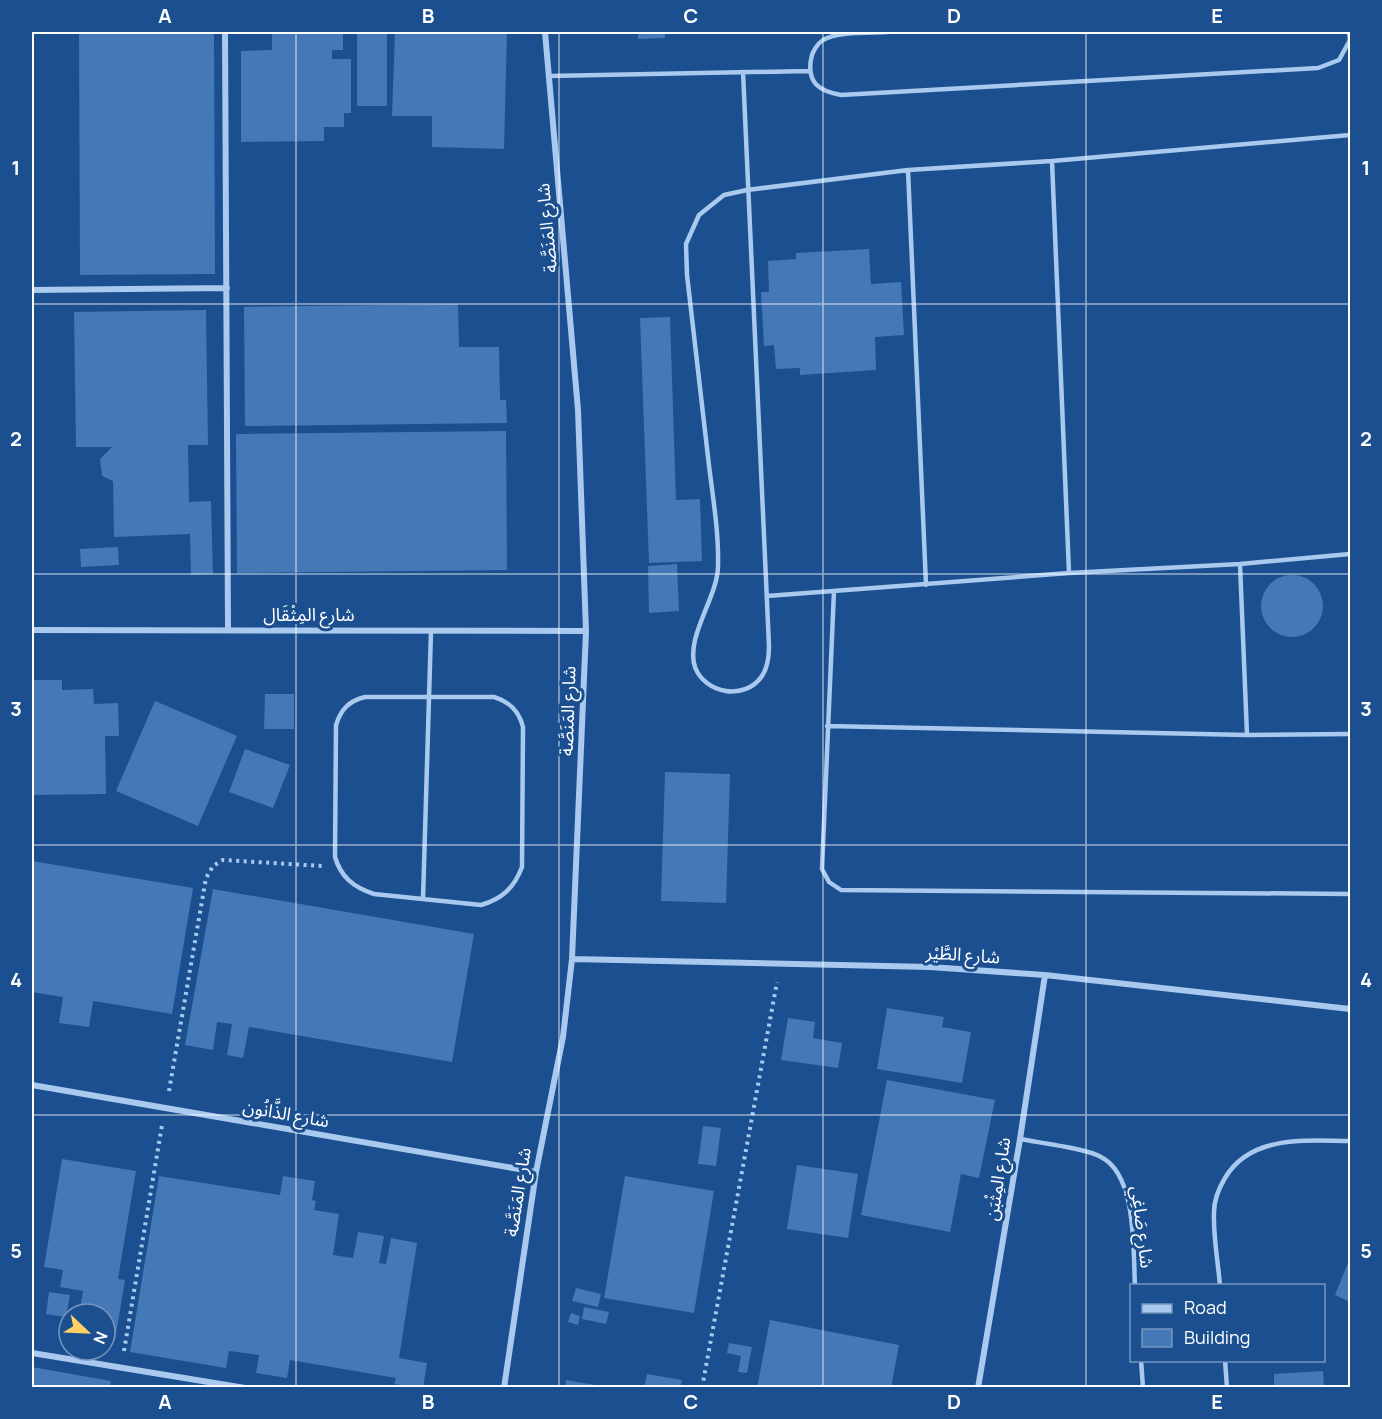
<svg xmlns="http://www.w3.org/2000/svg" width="1382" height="1419" font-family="Manrope,'Noto Sans Arabic',sans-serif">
<rect width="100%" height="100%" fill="#1b4f8f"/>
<path fill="#4478b7" d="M79 32H214L215 274 80 275Z
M272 32H343V50H332V59H351V113H344V127H324V141L241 142V51L272 50Z
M357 32H387V106H357Z
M395 32H507L504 149 432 147V116H392Z
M638 32H665V38L638 39Z
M869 249 871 284 901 282 904 335 875 337 876 370 800 375V368L776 369 774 345 764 346 761 292H769L768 261 796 259V253Z
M458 304 459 347H499L500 400H506L507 423 245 426 244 307Z
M206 310 208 445H188L189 502 211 501 213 574 191 575 190 534 114 537 113 481 102 476 100 459 112 447H76L74 312Z
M670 317 676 500 700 499 702 561 649 563 640 318Z
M506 431 507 570 237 573 236 434Z
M118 547 119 565 81 567 80 549Z
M677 564 679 611 649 613 648 566Z
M1261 606a31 31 0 1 1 62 0a31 31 0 1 1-62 0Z
M32 680H62V690L93 689 94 704 118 703 119 736H105L106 794 32 795Z
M265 694H294V729H264Z
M155 701 237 736 198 826 116 791Z
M245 749 290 765 273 808 229 792Z
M665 772 730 774 726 903 661 901Z
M32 861 193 888 172 1014 93 1001 89 1027 59 1023 63 997 32 992Z
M213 889 474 934 452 1062 249 1027 243 1058 227 1055 232 1024 217 1022 213 1050 185 1045Z
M887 1008 944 1017 942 1027 971 1032 962 1083 877 1069Z
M788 1018 815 1022 813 1038 842 1043 838 1068 781 1060Z
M887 1080 995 1100 979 1178 961 1174 950 1232 861 1215Z
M703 1126 721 1128 716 1166 698 1164Z
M62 1159 136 1171 118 1279 125 1280 115 1340 105 1338V1314H79L83 1291 60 1287 63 1270 44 1267Z
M797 1165 858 1174 848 1238 787 1229Z
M159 1176 280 1195 283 1176 315 1181 312 1200 316 1201 314 1210 339 1214 333 1255 353 1258 358 1232 384 1236 379 1263 386 1264 391 1238 417 1243 399 1358 427 1363 423 1388 394 1384 396 1378 290 1360 287 1378 256 1373 259 1355 229 1351 226 1368 130 1352Z
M625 1176 714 1191 694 1313 604 1298Z
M1350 1258V1302L1335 1295Z
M576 1288 601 1294 598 1307 572 1301Z
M49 1292 70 1295 66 1317 46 1314Z
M584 1307 609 1312 606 1324 582 1319Z
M571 1313 580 1316 578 1325 568 1322Z
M770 1320 899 1345 891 1388H757Z
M729 1343 752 1347 747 1373 738 1372 741 1356 727 1353Z
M32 1367 111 1381 110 1388H32Z
M1323 1371 1324 1388H1274V1374Z
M647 1374 682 1380 680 1388H644Z
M566 1380 601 1386V1388H565Z"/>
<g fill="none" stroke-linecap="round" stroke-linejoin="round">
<path stroke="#a9c9ee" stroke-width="4" stroke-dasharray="3 4.5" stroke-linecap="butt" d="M169 1091 206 878 213 866 223 860 322 866
M124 1351 162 1125
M702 1388 777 982"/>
<path stroke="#a9c9ee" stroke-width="4.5" d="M887 32C870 33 838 31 823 40 817 44 812 52 811 59 807 83 819 91 841 95L1318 68 1339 60 1350 40 1349 32
M743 72 769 646C769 657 768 667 762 676 745 701 705 694 695 667 685 637 718 597 718 566 719 530 712 493 708 457 701 396 694 336 687 275L686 244 699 215 724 195 747 190 908 170 1052 161 1350 135
M549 76 809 71
M1052 161 1069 573
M908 170 926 585
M1240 564 1247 735
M834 591 822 869 829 882 841 890 1350 894
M767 596 1069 573 1240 564 1350 554
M365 697H494C510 702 519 711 523 727L522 867C514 888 502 899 481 905L374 894C353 887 341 877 335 857L336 725C341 709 349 701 365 697Z
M827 726 1247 735 1350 734
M423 899 431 631
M1020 1139C1040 1143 1085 1148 1101 1157 1137 1175 1133 1250 1135 1286
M1220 1286C1218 1261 1213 1236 1214 1212 1214 1200 1219 1188 1225 1178 1251 1134 1307 1141 1350 1141
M1141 1360 1143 1388
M1225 1360 1227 1388"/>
<path stroke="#a9c9ee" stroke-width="6" d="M225 32 228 629
M32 290 227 288
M32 630 586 631
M572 959 930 967 1045 975 1350 1009
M32 1085 536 1172
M32 1353 245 1388
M504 1388 536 1172 563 1037 572 959 586 631 578 410 545 32
M978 1388 1020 1139 1045 975"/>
</g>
<path fill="none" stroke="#fff" stroke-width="1.5" stroke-opacity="0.55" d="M296 32V1388M559 32V1388M823 32V1388M1086 32V1388M32 304H1350M32 574H1350M32 845H1350M32 1115H1350"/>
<g text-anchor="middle" stroke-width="6" stroke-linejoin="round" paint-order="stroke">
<g font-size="18" fill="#fff" stroke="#1b4f8f">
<text transform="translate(547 228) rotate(-95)" y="6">شارع المَنَصَّة</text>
<text x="309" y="621">شارع المِثْقَال</text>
<text transform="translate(568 711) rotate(-88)" y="6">شارع المَنَصَّة</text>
<text transform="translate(963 955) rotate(4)" y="6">شارع الطَّيْر</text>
<text transform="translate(286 1114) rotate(10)" y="6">شارع الذَّانُون</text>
<text transform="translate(998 1179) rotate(-81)" y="6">شارع المِثْبَن</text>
<text transform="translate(518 1192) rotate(-81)" y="6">شارع المَنَصَّة</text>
<text transform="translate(1142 1227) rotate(83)" y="6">شارع صَاغِي</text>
</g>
</g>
<rect width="1382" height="1419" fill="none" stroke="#1b4f8f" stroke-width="66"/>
<rect x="1130" y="1284" width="195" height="78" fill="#1b4f8f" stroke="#7695bc" stroke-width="1.5"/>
<rect x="1142" y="1304" width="30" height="9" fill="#a9c9ee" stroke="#7695bc" stroke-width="1.5"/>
<text x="1184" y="1314" font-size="18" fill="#ffffff">Road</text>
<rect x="1142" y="1329" width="30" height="18" fill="#4478b7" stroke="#7695bc" stroke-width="1.5"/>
<text x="1184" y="1344" font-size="18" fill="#ffffff">Building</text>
<g transform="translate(87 1332) rotate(113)"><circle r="28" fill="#1b4f8f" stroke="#7695bc" stroke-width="1.5"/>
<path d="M0-4.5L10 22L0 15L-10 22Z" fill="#ffd166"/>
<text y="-9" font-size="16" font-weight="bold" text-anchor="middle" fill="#ffffff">N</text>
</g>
<rect x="33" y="33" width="1316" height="1353" fill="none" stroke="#fff" stroke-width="2"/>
<g font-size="20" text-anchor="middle" font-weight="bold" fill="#fff">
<text x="165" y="23">A</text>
<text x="428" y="23">B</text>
<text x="691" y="23">C</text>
<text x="954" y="23">D</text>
<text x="1217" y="23">E</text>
<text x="16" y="175">1</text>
<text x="1366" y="175">1</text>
<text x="16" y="446">2</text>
<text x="1366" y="446">2</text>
<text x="16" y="716">3</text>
<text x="1366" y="716">3</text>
<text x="16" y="987">4</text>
<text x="1366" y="987">4</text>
<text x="16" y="1258">5</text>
<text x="1366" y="1258">5</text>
<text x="165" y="1409">A</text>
<text x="428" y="1409">B</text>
<text x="691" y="1409">C</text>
<text x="954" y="1409">D</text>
<text x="1217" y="1409">E</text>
</g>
</svg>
